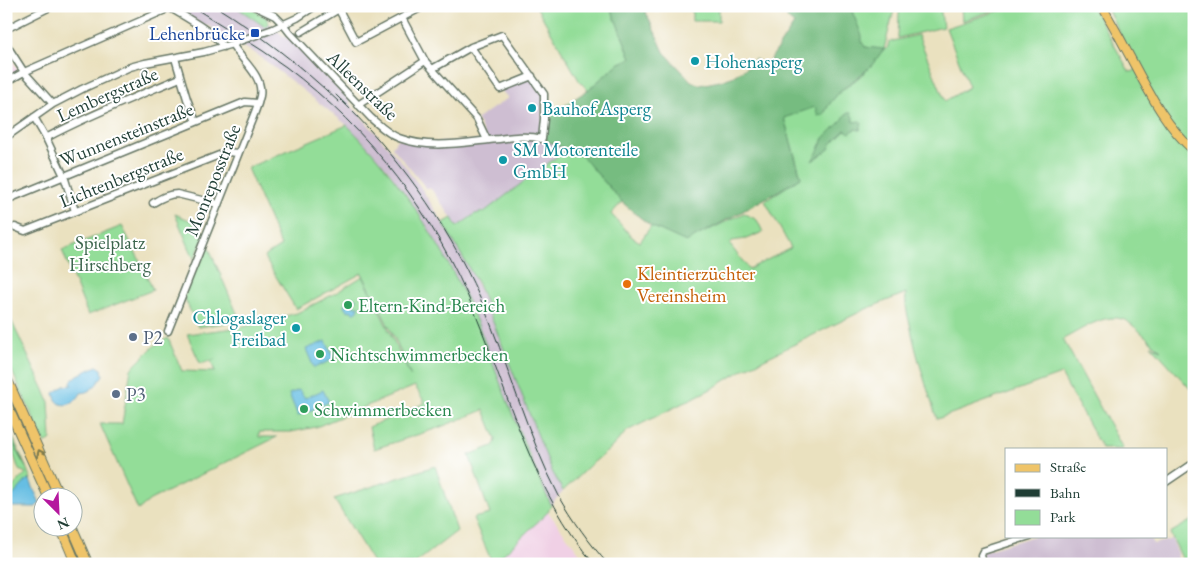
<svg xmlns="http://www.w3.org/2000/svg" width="1200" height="570" font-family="'EB Garamond',serif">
<rect width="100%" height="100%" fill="#fff"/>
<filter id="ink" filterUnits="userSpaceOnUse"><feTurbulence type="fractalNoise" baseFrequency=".02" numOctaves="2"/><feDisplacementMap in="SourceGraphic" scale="10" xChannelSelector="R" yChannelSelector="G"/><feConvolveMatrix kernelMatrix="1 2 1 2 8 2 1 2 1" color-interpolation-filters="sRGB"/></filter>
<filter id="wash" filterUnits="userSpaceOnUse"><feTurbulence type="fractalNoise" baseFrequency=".0096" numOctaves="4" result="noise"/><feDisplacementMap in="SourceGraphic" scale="20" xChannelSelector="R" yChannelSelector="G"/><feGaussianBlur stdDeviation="1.12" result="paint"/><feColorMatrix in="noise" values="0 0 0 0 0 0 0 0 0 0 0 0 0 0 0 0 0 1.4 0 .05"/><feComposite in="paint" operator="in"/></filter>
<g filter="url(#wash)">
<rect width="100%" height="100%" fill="#eae1bf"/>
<path fill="#f0d0e5" d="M6 52 18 70 17 72 6 79Z
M548 512 588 564H493Z"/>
<path fill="#cebed2" d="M172 6H246L266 17 268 22 282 35 288 38 296 45 350 100V104L408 169 409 172 420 186 443 223 469 268 486 303 552 471 563 491 551 505 507 401 469 304 430 231 410 200 388 170 361 139 347 125 285 76 258 55 224 37 209 26H204Z
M532 76 543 91 542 139 567 149 484 212 475 214 457 227 452 218 434 193 431 189 426 188 392 147 398 138 420 143 486 140 477 119 508 98 500 89Z
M1034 536H1149L1153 544 1172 539 1176 549 1179 564H985L981 552Z"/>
<path fill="#93dd98" stroke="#598d66" d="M235 6H246L266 17 268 21V24L265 27Z
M536 6H610L631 58 618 64 588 90 580 82Z
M692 6H719V21H692Z
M850 6H895L884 49H887L889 42 918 35 945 101 969 87 946 28 1013 6H1092L1129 71 1132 72 1137 69 1106 6H1194V393L1151 345 1161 350C1150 342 1142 332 1131 324 1111 307 1082 330 1063 339L1123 449H1102L1061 374 937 419C927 388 916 356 910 324 907 314 905 303 906 293L866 309 744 369 713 388 627 431 610 449 589 466 563 491 552 471 478 284 443 223 452 218 457 227 475 214 484 212 567 149 582 156 622 202 611 214 632 237 640 242 651 226 686 241 744 213 757 220 763 232 746 239 732 241 730 245 749 269 791 248 765 201 801 177 784 118 815 106 824 114C833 91 856 83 871 66 875 61 879 55 883 50L865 47 861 42Z
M900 6H940L943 27 898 38 899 14Z
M961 6H1006L962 21Z
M347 125C398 176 437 237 468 302 483 334 494 368 507 400 521 436 535 471 551 505L548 512 493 564H490L491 560 473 518 490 514 469 455 493 446 495 443 496 439 484 410 438 428 374 449 369 427 425 403 415 386 316 427 291 432H259V437H277L150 500 138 510 100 424H122L131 369 155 345 168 338 182 371 215 372 211 361 215 359 204 363H200L187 334 243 327 297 313 334 294 363 276 411 377 397 343 362 273 296 309 264 257 281 246 247 168Z
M175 214 192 221 205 236 194 259Z
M122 226 141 263 153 290 88 315 62 250Z
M206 241 239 318 237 321 198 327 184 297Z
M6 313 11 320 44 390 49 402 51 439 45 444 6 358Z
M7 435 26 467 31 479 6 508V494L26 473 19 470Z
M435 466 457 531 414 564H374L334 499Z
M1194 519V522L1191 524 1194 529V557L1183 560 1170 533Z"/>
<path fill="#76bc80" stroke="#4a7c5a" d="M610 6H643L664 52 691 81 700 85 720 81 732 77 746 68 755 59 766 66 794 24 787 18V14L791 13 797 6H850L862 36V42L865 47 884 49C879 55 874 63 869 68 853 82 832 94 824 114L818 116 815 107 784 118 801 178 743 211 686 242 651 226 637 215 622 202 582 156 542 139 544 119 588 90 618 64 631 58Z
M848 113H851L853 118V122L860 121 862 123 860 130 855 129 850 133 845 130 832 143 828 150 812 161 817 153 824 138 843 119 845 115Z
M6 422 26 467 6 434Z"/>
<path fill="#66bee3" stroke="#427e8c" d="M352 297 357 299 352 306H359L358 310 354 314 352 311 346 310 344 306 346 302 345 300Z
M326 341 334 359 314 368 306 349Z
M97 366 102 369 103 375C97 384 92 392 81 393 75 405 57 412 54 393L64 386 72 385 71 381 78 375Z
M299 390 305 398 323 390 329 402 298 416 289 394Z
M29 478 40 503 36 507H12L8 501Z"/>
</g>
<g filter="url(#ink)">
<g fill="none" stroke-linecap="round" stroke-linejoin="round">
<defs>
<path id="minor" d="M167 6C180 14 218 34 223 47
M254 6 275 16 283 24 290 33 371 118C379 125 388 134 399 138 431 150 466 142 499 139 513 137 528 135 542 139L544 119V94L502 35 471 47 432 69
M337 6 356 42 424 6
M402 18 425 61 477 119 487 140
M6 29 52 6
M273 29 297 18 315 6
M301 32 339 9
M6 44 24 72 53 104
M471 47 500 89 532 76
M175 58 187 99 196 122
M6 82 24 72 163 11 167 7
M358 105 425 61
M34 117 46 138 64 176 75 211
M6 137 53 104 82 89 130 67 145 63 204 52 236 43
M46 138C89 115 135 97 180 78
M6 200 245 102 258 103
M153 203C161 198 168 194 177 194L218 204
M15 227 25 231 227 152 238 153
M168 331 255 112C257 107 259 101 260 96 264 76 241 60 232 44
M1166 482 1194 463
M983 564 981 555 983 551 1030 536"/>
<path id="major" d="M1102 6C1114 27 1125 47 1136 68 1152 98 1168 128 1194 151"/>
<path id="highway" d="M6 377 60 498
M6 403 49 498
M72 527 88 564
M61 528 76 564"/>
</defs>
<use href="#minor" stroke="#667665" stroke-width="9"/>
<use href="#major" stroke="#667665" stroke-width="10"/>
<use href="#highway" stroke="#667665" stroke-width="11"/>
<use href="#minor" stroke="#fff" stroke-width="6"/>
<use href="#major" stroke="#efc469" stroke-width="8"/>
<use href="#highway" stroke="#efc469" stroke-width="9"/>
<path stroke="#1f3d34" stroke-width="1" d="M191 6C223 26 256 45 286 67 370 130 436 216 475 313 510 399 533 491 594 564
M215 6C260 34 301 66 339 102
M336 95C397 154 446 221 480 298 508 363 526 433 559 496 573 520 589 543 608 564"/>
<defs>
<path id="minor-bridge" d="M237 42 273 29"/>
</defs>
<use href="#minor-bridge" stroke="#667665" stroke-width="9" stroke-linecap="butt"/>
<use href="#minor-bridge" stroke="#fff" stroke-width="6"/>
</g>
<defs><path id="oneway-chevron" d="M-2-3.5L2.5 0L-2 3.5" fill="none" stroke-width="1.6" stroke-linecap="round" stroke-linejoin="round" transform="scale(1.25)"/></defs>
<use stroke="#7d7a4c" href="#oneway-chevron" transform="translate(40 453) rotate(-114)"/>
</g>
<rect fill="#1a4fb4" stroke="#fff" stroke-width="2" x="250" y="28" width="10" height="10" rx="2.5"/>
<g fill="#0f9aa8" stroke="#fff" stroke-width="2">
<circle cx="695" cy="61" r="5"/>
<circle cx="532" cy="108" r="5"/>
<circle cx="503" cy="160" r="5"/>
<circle cx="296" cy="328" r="5"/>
</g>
<circle fill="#e8710a" stroke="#fff" stroke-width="2" cx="627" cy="284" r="5"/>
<g fill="#2e9e5b" stroke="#fff" stroke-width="2">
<circle cx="348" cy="305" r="5"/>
<circle cx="320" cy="354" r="5"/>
<circle cx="304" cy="409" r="5"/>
</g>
<g fill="#5c6f8a" stroke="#fff" stroke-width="2">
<circle cx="133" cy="337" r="5"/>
<circle cx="116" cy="394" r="5"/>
</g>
<g text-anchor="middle" stroke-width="4" stroke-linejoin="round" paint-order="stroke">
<g font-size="19" fill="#164399" stroke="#fff" text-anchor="end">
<text x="245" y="40">Lehenbrücke</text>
</g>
<g font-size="19" fill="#0d838f" stroke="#fff" text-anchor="start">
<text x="705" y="68">Hohenasperg</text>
<text x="542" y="115">Bauhof Asperg</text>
<text x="513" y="156">SM Motorenteile<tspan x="513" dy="22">GmbH</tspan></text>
<text x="286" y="324" text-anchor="end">Chlogaslager<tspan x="286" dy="22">Freibad</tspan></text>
</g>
<g font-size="19" fill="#1f3d34" stroke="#fff">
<text transform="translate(363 85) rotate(44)" y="7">Alleenstraße</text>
<text transform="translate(107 94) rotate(-24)" y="7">Lembergstraße</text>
<text transform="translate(126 134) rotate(-22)" y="7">Wunnensteinstraße</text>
<text transform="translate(121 177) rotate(-22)" y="7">Lichtenbergstraße</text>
<text transform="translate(212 180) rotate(-68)" y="7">Monreposstraße</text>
</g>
<g font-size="19" fill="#3c654d" stroke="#fff">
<text x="110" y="249">Spielplatz<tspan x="110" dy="22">Hirschberg</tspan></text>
</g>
<g font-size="19" fill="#c56008" stroke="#fff" text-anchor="start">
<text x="637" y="280">Kleintierzüchter<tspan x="637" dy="22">Vereinsheim</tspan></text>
</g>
<g font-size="19" fill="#27864d" stroke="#fff" text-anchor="start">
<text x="358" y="312">Eltern-Kind-Bereich</text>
<text x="330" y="361">Nichtschwimmerbecken</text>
<text x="314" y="416">Schwimmerbecken</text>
</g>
<g font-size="19" fill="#4e5e75" stroke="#fff" text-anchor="start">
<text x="143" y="344">P2</text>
<text x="126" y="401">P3</text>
</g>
</g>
<rect width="1200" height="570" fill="none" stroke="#fff" stroke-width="25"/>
<rect x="1005" y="448" width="162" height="90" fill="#ffffff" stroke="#a5b1ae"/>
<rect x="1015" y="464" width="25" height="8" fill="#efc469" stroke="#a5b1ae"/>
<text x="1050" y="472" font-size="15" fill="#1f3d34">Straße</text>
<rect x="1015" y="489" width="25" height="8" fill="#1f3d34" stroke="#a5b1ae"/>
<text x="1050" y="498" font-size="15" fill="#1f3d34">Bahn</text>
<rect x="1015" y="510" width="25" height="15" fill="#93dd98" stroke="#a5b1ae"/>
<text x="1050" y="522" font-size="15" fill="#1f3d34">Park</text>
<g transform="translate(58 512) rotate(156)"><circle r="24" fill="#ffffff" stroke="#a5b1ae"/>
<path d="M0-4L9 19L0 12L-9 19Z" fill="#b5179e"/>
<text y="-8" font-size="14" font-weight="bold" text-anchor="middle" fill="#1f3d34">N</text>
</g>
</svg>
